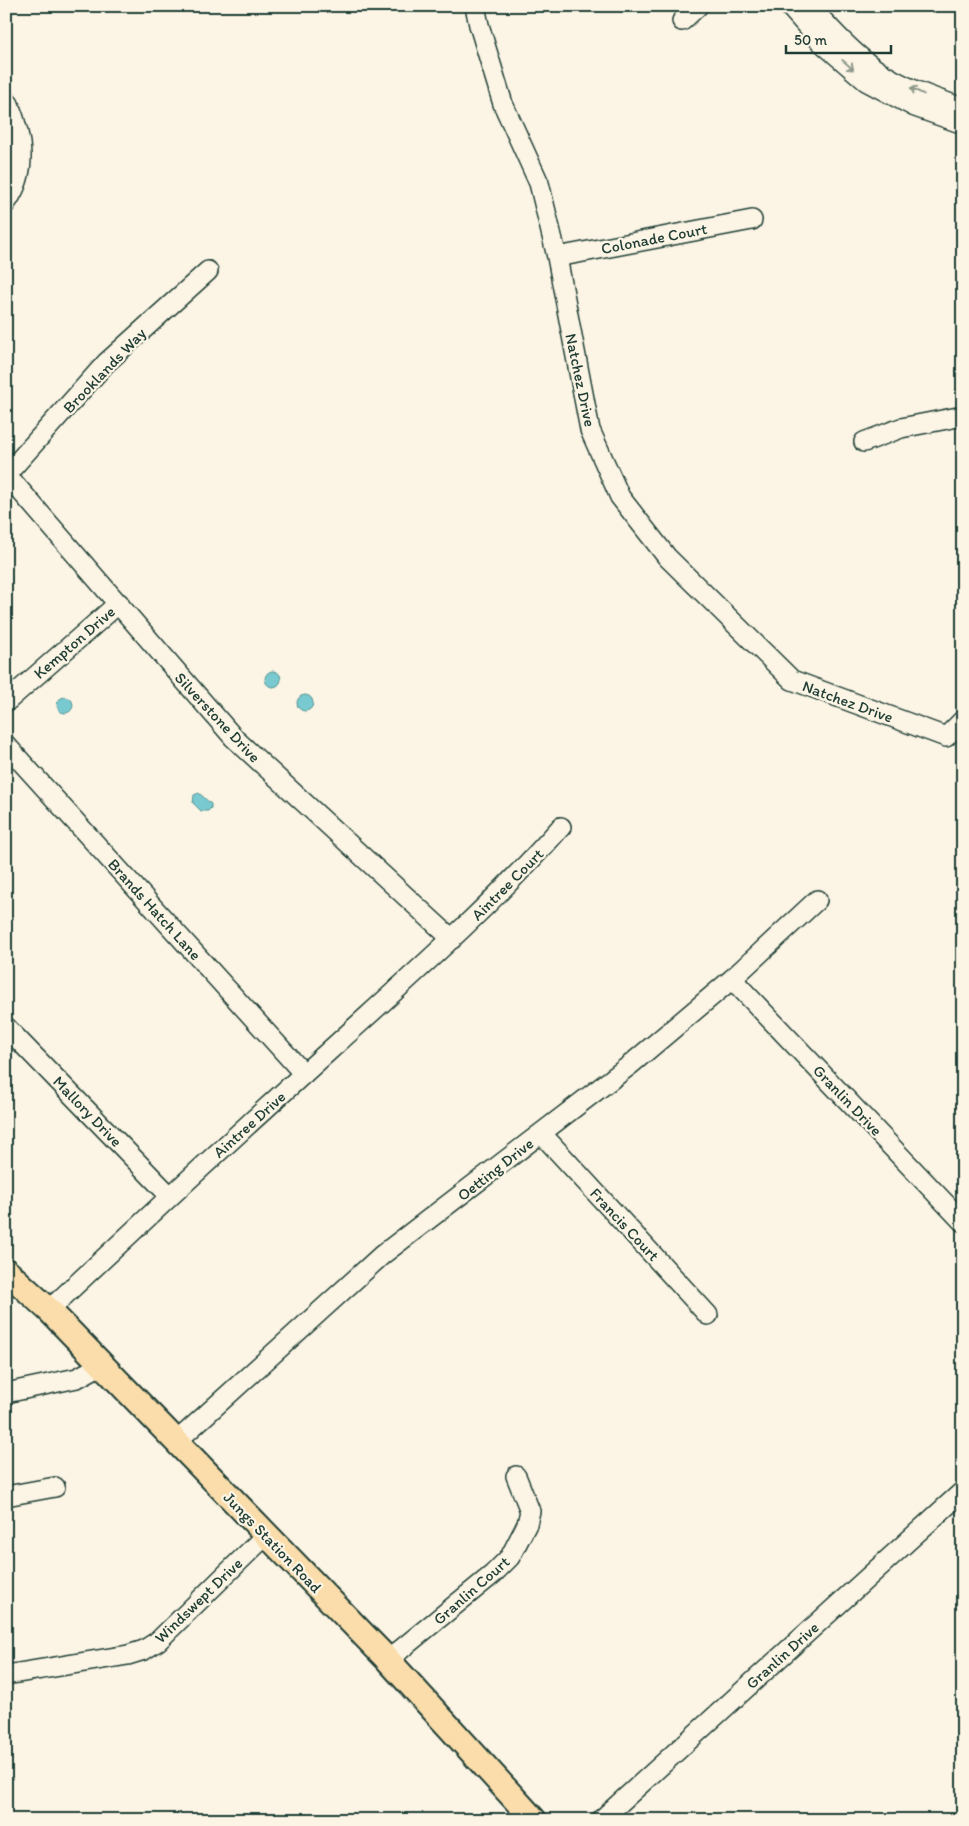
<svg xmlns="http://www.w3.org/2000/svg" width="969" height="1826" font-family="Itim,sans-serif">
<rect width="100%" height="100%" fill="#fcf5e5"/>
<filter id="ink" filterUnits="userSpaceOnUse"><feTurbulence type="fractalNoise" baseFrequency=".02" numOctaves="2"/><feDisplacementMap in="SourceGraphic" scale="10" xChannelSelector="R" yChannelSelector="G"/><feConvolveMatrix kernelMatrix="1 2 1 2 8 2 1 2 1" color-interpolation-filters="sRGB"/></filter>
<g filter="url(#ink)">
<path fill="#79cad0" stroke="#559292" d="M265 679a8 8 0 1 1 16 0a8 8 0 1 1-16 0Z
M297 703a8 8 0 1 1 16 0a8 8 0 1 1-16 0Z
M57 705a8 8 0 1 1 16 0a8 8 0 1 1-16 0Z
M199 793 211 804V808L208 811H201L193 803 194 795Z"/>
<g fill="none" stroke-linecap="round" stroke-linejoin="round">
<defs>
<path id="minor" d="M475 6 479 25 503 104 539 183 557 257 590 430 620 497 667 557 792 680 946 737 963 720
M789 6 820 41 866 81 915 107 963 124
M810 6C829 28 850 51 874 68 901 87 933 98 963 108
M682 21 698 6
M6 101 9 104C22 137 29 171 6 203
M557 257 752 220
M864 442 901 428 963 416
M6 474 234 738 452 939
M6 475 106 363 208 271
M6 702 119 603
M6 745 304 1074
M732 979 963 1222
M6 1027 170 1196
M541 1133 708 1315
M49 1310C141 1223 235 1136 330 1050 409 978 490 907 561 827
M6 1393 77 1378 101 1365
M176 1442 382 1255 630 1065 732 979 817 900
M6 1496 55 1487
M388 1660 493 1574 510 1557 527 1524 530 1511 516 1476
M6 1675 128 1655 144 1650 158 1641 266 1535
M601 1820 963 1491"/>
<path id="major" d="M6 1271 49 1310 388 1660 534 1820"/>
</defs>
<use href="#minor" stroke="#1f3d34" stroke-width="22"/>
<use href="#major" stroke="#1f3d34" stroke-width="28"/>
<use href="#minor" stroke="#fcf5e5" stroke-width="19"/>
<use href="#major" stroke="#faddab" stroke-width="24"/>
</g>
<defs><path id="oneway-shaft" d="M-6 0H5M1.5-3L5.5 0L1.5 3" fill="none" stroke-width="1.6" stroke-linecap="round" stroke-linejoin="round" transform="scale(1.25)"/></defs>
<g stroke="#8e998c">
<use href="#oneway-shaft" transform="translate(848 65) rotate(41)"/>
<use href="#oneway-shaft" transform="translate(917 91) rotate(-154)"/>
</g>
</g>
<g text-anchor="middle" stroke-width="4.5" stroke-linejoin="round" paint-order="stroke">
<g font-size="16" fill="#1f3d34" stroke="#fcf5e5">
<text transform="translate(654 238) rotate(-11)" y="6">Colonade Court</text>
<text transform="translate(104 370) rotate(-46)" y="6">Brooklands Way</text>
<text transform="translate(581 380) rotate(78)" y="6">Natchez Drive</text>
<text transform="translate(74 642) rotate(-41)" y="6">Kempton Drive</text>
<text transform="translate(848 701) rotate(20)" y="6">Natchez Drive</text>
<text transform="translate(218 717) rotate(47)" y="6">Silverstone Drive</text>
<text transform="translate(507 884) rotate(-45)" y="6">Aintree Court</text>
<text transform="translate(155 909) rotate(48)" y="6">Brands Hatch Lane</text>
<text transform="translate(848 1100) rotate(46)" y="6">Granlin Drive</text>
<text transform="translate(88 1111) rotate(46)" y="6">Mallory Drive</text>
<text transform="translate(249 1124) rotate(-42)" y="6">Aintree Drive</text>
<text transform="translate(495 1169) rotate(-38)" y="6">Oetting Drive</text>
<text transform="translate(625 1224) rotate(47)" y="6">Francis Court</text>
<text transform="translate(273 1542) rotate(46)" y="6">Jungs Station Road</text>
<text transform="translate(471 1590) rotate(-41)" y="6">Granlin Court</text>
<text transform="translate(198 1600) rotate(-44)" y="6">Windswept Drive</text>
<text transform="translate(782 1655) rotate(-42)" y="6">Granlin Drive</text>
</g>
</g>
<rect width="969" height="1826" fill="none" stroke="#fcf5e5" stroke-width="25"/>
<rect x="12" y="12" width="944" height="1801" fill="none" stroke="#1f3d34" stroke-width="2" filter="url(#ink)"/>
<path d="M786 45v8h105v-8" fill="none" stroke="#1f3d34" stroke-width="2.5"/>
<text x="794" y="45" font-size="15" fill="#1f3d34" stroke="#fcf5e5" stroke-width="4" paint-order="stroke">50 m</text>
</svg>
